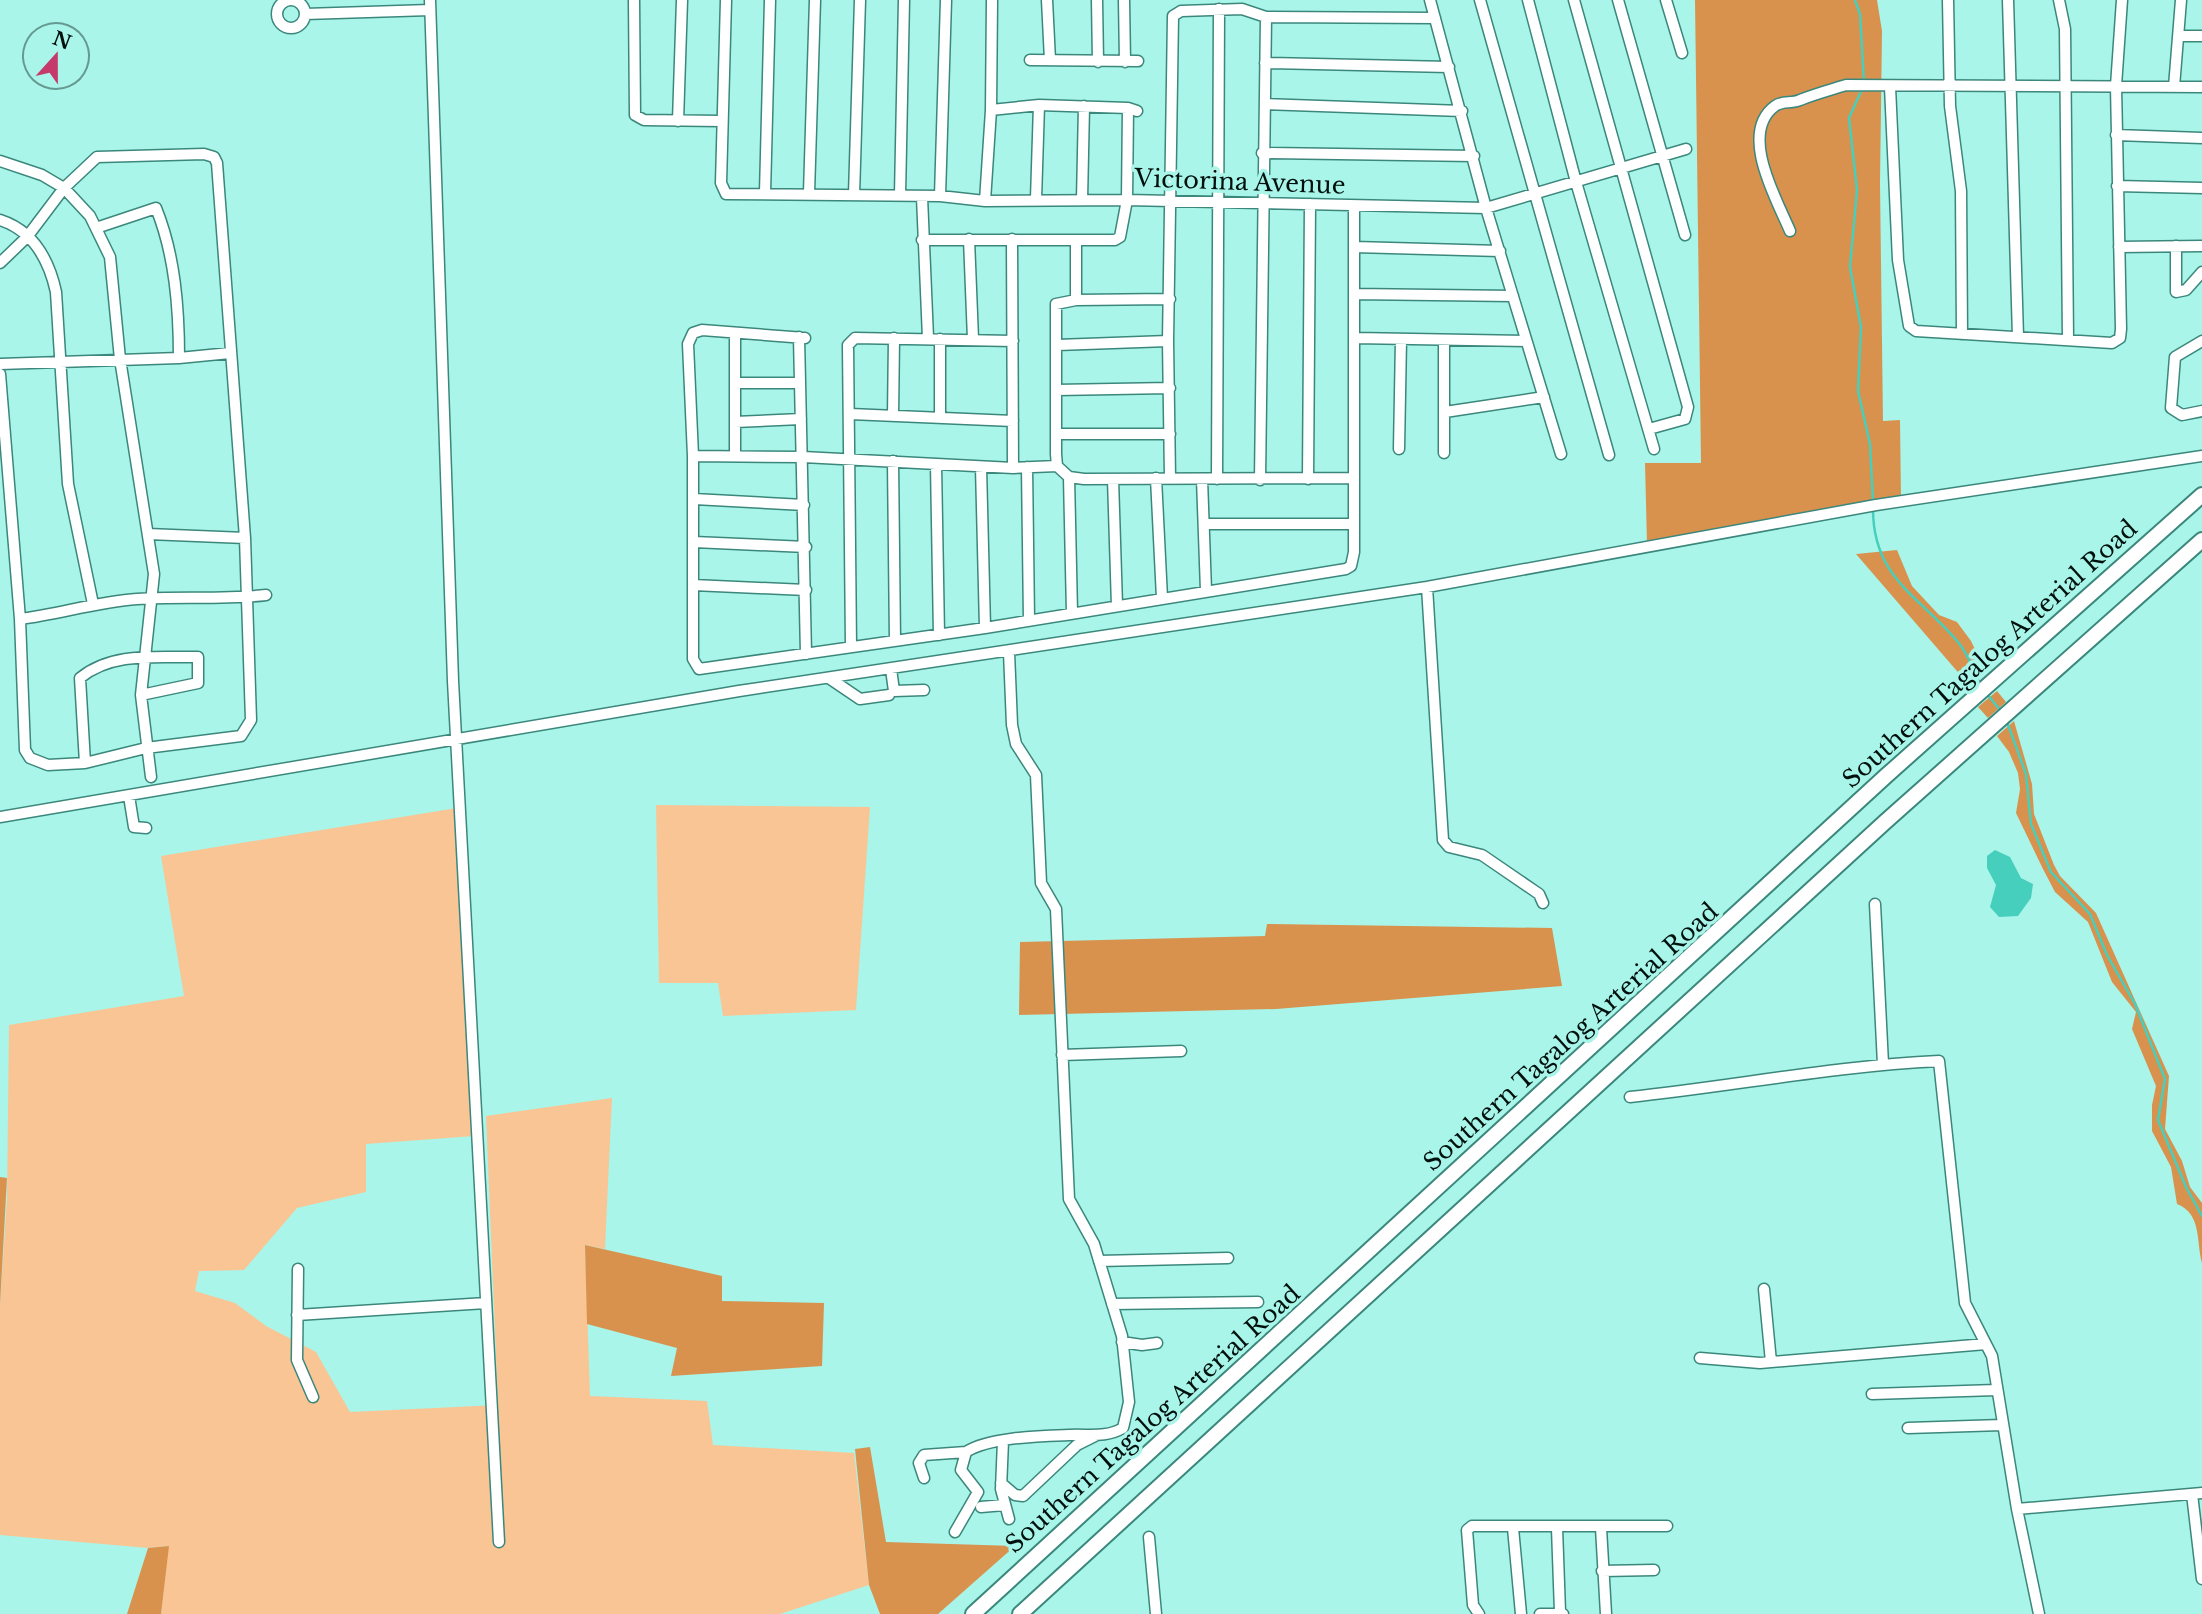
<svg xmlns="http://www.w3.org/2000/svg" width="2202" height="1614" font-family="'Libre Baskerville',serif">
<rect width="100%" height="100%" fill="#a9f5e9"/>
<path fill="#fac595" d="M656 805 870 807 856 1010 723 1016 718 983H659Z
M457 808 474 1136 366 1144V1192L297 1208 244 1270 199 1271 195 1291 235 1303 266 1326 316 1352 350 1412 498 1405 486 1116 612 1098 605 1249 585 1245 590 1396 707 1401 713 1445 854 1453 869 1585 780 1614H161L168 1546 148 1548 0 1535V1305L7 1199 9 1025 184 996 161 856Z"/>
<path fill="#d8924e" d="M1695 0H1877L1882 31 1880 183 1883 421 1900 420 1901 499 1647 544 1645 463H1701Z
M1897 550 1912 586 1939 615 1957 622 1971 641 1985 670 1969 685 1856 554Z
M1997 691 2006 702 1988 718 1978 707Z
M2014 721 2032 784 2034 814 2054 865 2060 876 2096 913 2169 1076 2165 1129 2182 1161 2190 1187 2202 1203V1263C2196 1241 2202 1214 2177 1204L2171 1167 2152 1131V1105L2156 1086 2132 1029 2136 1012 2112 982 2088 922 2055 892 2043 869 2016 813 2020 789 2018 773 2009 752 1997 736Z
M1267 924 1552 928 1562 986 1276 1009 1019 1015 1020 942 1265 936Z
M0 1177 7 1178 0 1305Z
M585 1245 722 1276V1301L824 1303 822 1366 671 1376 677 1348 587 1324Z
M870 1447 886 1542 1015 1546 938 1614H880L869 1585 855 1449Z
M169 1546 161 1614H127L148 1548Z"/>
<path fill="#46cfbd" d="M1995 850 2010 857 2021 878 2033 884 2031 898 2018 916 1999 917 1990 907 1996 885 1987 868V856Z"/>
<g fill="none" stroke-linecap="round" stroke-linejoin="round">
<path stroke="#46cfbd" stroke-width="2.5" d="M1855 0 1860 14 1864 83
M1862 89 1849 118 1857 190 1850 267 1861 327 1858 391 1870 444 1873 502
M1873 509C1873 579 1920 596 1958 642 1969 655 1973 671 1981 685
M1987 694 2000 710
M2007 722 2026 774 2031 824 2051 872 2090 914 2107 955 2135 1004 2165 1079 2158 1120 2186 1187 2202 1216"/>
<defs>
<path id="minor" d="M430 0 453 681 499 1542
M634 0 635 115 644 120 721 121
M726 0 721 183 726 194 940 196 985 201
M992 0 991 110 985 201 1127 200 1486 208 1686 149
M1047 0 1050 60
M1097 0 1098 62
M1124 0 1125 62
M1430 0 1486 208 1561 454
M1480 0 1609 455
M1528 0 1576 182 1654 449
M1574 0 1688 407 1685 419 1649 429
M1618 0 1685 235
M1666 0 1682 53
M1948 0 1950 106 1961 191 1962 334
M2008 0 2018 337
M2059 0 2065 29 2068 340
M277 14a14 14 0 1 1 28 0a14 14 0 1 1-28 0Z
M305 14 430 10
M2179 36H2202
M1030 60 1138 61
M1265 63 1449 67
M1890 87 1898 260 1909 326 1916 331 2112 343 2120 338 2121 329 2116 86 2122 0
M2174 87 2181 0
M1265 104 1462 111
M991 110 1039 105 1128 108 1137 111
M678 121 682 0
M2116 135 2202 138
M1262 153 1474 156
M0 161 42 175 64 188 90 216 110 257 120 359 154 574 141 695 151 777
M2117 186 2202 188
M765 193 770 0
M809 193 815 0
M854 195 860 0
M900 195 904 0
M940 196 946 0
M922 197 928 338
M1036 199 1039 105
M1082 200 1084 106
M0 220C34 231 49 260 56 292L68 484 93 604
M96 228 156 208C175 255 179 308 179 358
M1790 231C1777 200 1738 133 1775 106 1783 100 1791 104 1800 100 1815 94 1830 90 1846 85L2202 87
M969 239 973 339
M1012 239 1013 468
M922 240H1115L1120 237 1127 200 1128 108
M2176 246V292L2186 290 2202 272
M1354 247 1500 251
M2119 247 2202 246
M0 263 27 237 64 188 97 157 204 154 214 157 217 163 245 538 251 720 241 736 146 748 85 763 48 765 30 758 25 750 20 619 0 374
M1354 294 1513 296
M1170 299 1076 300 1056 304V454L1057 466 1069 477 1084 479 1353 478
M1076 300V240
M735 333V455
M799 337 806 654
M805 338 702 330 693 333 688 344 693 456V659L699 669 985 628 1346 569 1351 566 1354 552V206
M1355 338 1526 341
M940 339V418
M2202 341 2175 357 2171 408 2182 415 2202 411
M1057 345 1168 341
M0 364 179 358 230 353
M736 383H800
M1056 390 1170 388
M1445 412 1544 397
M850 414 1013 421
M893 416 894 338
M735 422 801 419
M1057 434H1170
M1399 449 1401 339
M1444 453V341
M693 456 803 457 1013 468 1057 466
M893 461 895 641
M936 464 939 635
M981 467 985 628
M1027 467 1029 620
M1069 477 1072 613
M1156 478 1162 598
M1170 478 1168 341 1173 16 1181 11 1242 9 1266 17 1435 18
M1113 479 1117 606
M1202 479 1206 591
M1217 479 1219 9
M1308 479 1310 204
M1260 480 1266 17
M694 499 804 505
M1204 524H1354
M148 534 245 538
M694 542 806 547
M693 585 806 590
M1427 587 1443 840 1449 847 1482 855 1539 894 1543 903
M20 619C59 614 97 602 137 599 180 596 223 600 266 595
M851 647 848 345 855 338 1013 341
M891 669 894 691 924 690
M829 678 860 699 889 695
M85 763 80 678C113 651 158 658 198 657V683L141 695
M129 796 134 827 146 828
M0 817 739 691 1427 587 1876 505 2202 456
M1875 904 1883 1064
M1062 1055 1181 1051
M1630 1097C1734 1086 1835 1066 1939 1061L1965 1303 1992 1356 2017 1509 2039 1614
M1099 1261 1228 1258
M298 1269 297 1360 313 1397
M1764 1289 1771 1362
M1112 1304 1258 1302
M297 1315 486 1303
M1122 1342 1142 1345 1157 1343
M1700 1358 1760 1363 1986 1344
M1872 1394 1996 1390
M1908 1428 2002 1425
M1003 1441 1001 1489 1009 1519
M924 1478 919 1463 924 1455 966 1452
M1001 1483 1015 1495 1023 1496 1077 1445 1095 1436
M2192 1494 2202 1579
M981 1507 1004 1505
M2017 1509 2202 1493
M1513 1528 1521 1614
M1557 1528 1560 1612
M1601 1528 1606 1614
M955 1532 978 1492 961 1470 966 1452C989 1437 1042 1436 1069 1435 1089 1434 1106 1438 1123 1428L1129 1402 1122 1336 1094 1244 1069 1199 1056 909 1041 883 1036 775 1016 744 1012 725 1009 652
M1149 1537 1156 1614
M1602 1571 1654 1570
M1479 1614 1473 1605 1467 1530 1472 1526H1667
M1540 1614H1563"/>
<path id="highway" d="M973 1614 1887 775 2202 495
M1020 1614 1885 822 2202 540"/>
</defs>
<use href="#minor" stroke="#3b877c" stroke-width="13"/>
<use href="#highway" stroke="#3b877c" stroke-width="18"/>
<use href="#minor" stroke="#fff" stroke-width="10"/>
<use href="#highway" stroke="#fff" stroke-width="14"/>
</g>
<g text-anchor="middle" stroke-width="7" stroke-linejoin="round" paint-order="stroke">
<g font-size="24" fill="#00100d" stroke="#a9f5e9">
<text transform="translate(1240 182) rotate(2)" y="8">Victorina Avenue</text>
<text transform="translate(1990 654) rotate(-42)" y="8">Southern Tagalog Arterial Road</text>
<text transform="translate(1571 1037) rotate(-42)" y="8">Southern Tagalog Arterial Road</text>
<text transform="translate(1153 1419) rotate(-42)" y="8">Southern Tagalog Arterial Road</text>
</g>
</g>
<g transform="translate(56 56) rotate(21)"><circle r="33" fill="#a9f5e9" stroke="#659991" stroke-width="2"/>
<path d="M0-5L12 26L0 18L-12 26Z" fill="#c5396b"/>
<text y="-10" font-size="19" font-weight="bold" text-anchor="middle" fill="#00100d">N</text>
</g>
</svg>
